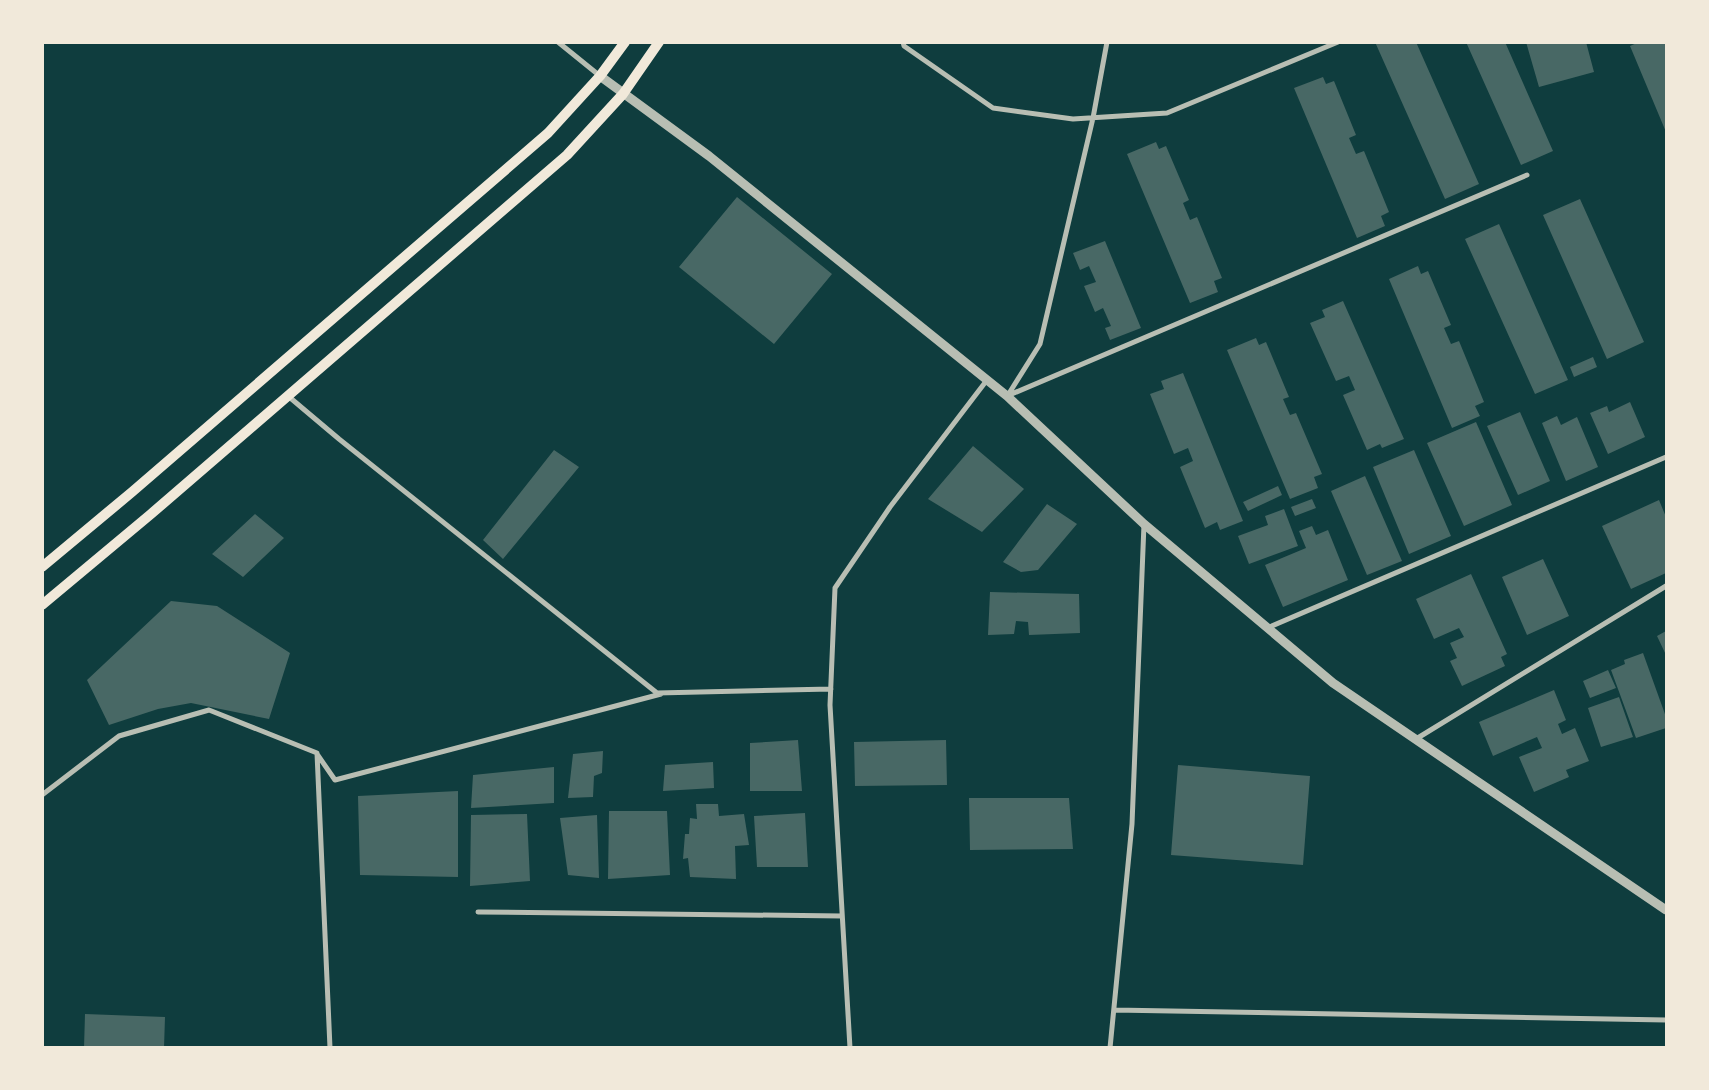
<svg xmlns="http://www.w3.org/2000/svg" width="1709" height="1090" font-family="Merriweather,serif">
<rect width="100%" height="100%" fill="#0f3d3e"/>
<path fill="#486865" d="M1375 42H1416L1479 184 1445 199Z
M1466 42H1505L1553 151 1521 165Z
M1526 42H1586L1594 72 1539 87Z
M1639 42H1666V132L1630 46Z
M1323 77 1326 84 1334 81 1356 135 1349 138 1356 154 1364 151 1389 212 1381 216 1385 226 1357 238 1294 88Z
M1156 142 1159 149 1166 146 1189 200 1183 203 1190 220 1197 217 1222 278 1214 281 1218 292 1190 303 1127 154Z
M737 197 832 274 774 344 679 267Z
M1580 199 1644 342 1607 359 1543 215Z
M1499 224 1568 380 1535 394 1465 239Z
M1105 241 1141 328 1110 340 1105 328 1111 326 1103 308 1095 312 1084 286 1096 282 1089 266 1080 270 1073 253Z
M1418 266 1421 274 1428 271 1451 325 1444 328 1451 344 1459 341 1484 402 1475 406 1480 416 1452 428 1389 279Z
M1343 301 1404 439 1382 448 1380 444 1367 450 1343 395 1355 390 1349 376 1336 381 1310 323 1325 317 1322 310Z
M1256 338 1259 345 1266 342 1289 397 1283 399 1290 415 1296 413 1322 474 1314 477 1318 488 1290 499 1227 350Z
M1593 357 1597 367 1574 377 1570 367Z
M1183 373 1243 521 1220 530 1217 522 1205 528 1180 467 1193 461 1188 448 1174 454 1150 394 1164 389 1161 381Z
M1630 402 1645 437 1608 454 1590 413 1607 406 1609 412Z
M1520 412 1550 481 1518 495 1487 426Z
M1557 416 1561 425 1577 417 1598 467 1566 481 1542 423Z
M1476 422 1512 505 1464 526 1427 443Z
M973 446 1024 489 982 532 928 499Z
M554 450 579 467 503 559 483 540Z
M1414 450 1451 536 1409 554 1373 467Z
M1365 476 1402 561 1367 575 1331 491Z
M1278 486 1282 495 1248 511 1243 502Z
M1312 499 1316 508 1295 516 1291 507Z
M1659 500 1666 517V573L1631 589 1602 526Z
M1047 504 1077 524 1038 570 1021 572 1003 562Z
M1284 509 1298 546 1249 564 1238 536 1268 525 1265 516Z
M255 514 284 538 243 577 212 554Z
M1312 526 1316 535 1328 530 1348 580 1283 607 1265 565 1306 548 1299 531Z
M1543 559 1569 616 1527 635 1502 577Z
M1471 574 1507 654 1501 657 1505 666 1462 686 1450 661 1457 658 1450 643 1464 637 1459 628 1434 639 1416 599Z
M990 592 1079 594 1080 633 1029 635 1028 622 1016 621 1014 634 988 635Z
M171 601 217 606 290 653 269 719 191 703 158 709 109 725 87 680Z
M1666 631V655L1657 636Z
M1643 653 1666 717V728L1636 738 1611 670 1625 664 1624 660Z
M1608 670 1616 688 1590 698 1583 681Z
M1554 690 1566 720 1558 724 1562 734 1575 728 1589 761 1566 770 1569 777 1534 792 1519 757 1542 748 1537 737 1493 756 1479 722Z
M1619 697 1633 737 1601 747 1588 708Z
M798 740 802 791H750V743Z
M946 740 947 785 855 786 854 742Z
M603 751 602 773 594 776 593 797 568 798 573 754Z
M713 762 714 788 663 791 665 765Z
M1178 765 1310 776 1303 865 1171 855Z
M554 767V803L471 808 473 775Z
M458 791V877L360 875 358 796Z
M969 798H1069L1073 849 970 850Z
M696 804H718L719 816 744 814 749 845 735 846 736 879 690 877 688 858 683 859 685 834H689L690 818 697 819Z
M609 811H667L670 875 608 879Z
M805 813 808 867H757L754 816Z
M527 814 530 881 470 886 471 815Z
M597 815 599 878 568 875 560 818Z
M85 1014 165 1017 164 1048H84Z"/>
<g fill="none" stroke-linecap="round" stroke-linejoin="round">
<path stroke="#b8beb3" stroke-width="5" d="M558 42 600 76
M903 42 904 46 993 108 1073 119 1167 113 1338 42
M1008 395 1040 344 1093 118 1107 42
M288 396 339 439 657 693 831 689
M1007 396 1527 175
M1267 628 1666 457
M1416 739 1666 586
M317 754 335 780 661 694
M42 795 119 736 209 710 317 753 330 1048
M478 912 842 916
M1114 1010 1666 1020
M850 1048 830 705 835 588 890 507 987 380
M1110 1048 1132 824 1144 524"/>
<path stroke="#b8beb3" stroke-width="9" d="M600 76 709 156 1007 396 1144 524 1333 683 1666 910"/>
<path stroke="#f1e9da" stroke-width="10" d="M42 567 132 492 548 133 600 76 625 42
M42 605 151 514 567 155 623 94 659 42"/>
</g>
<rect width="1709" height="1090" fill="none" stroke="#f1e9da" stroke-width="88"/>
</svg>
